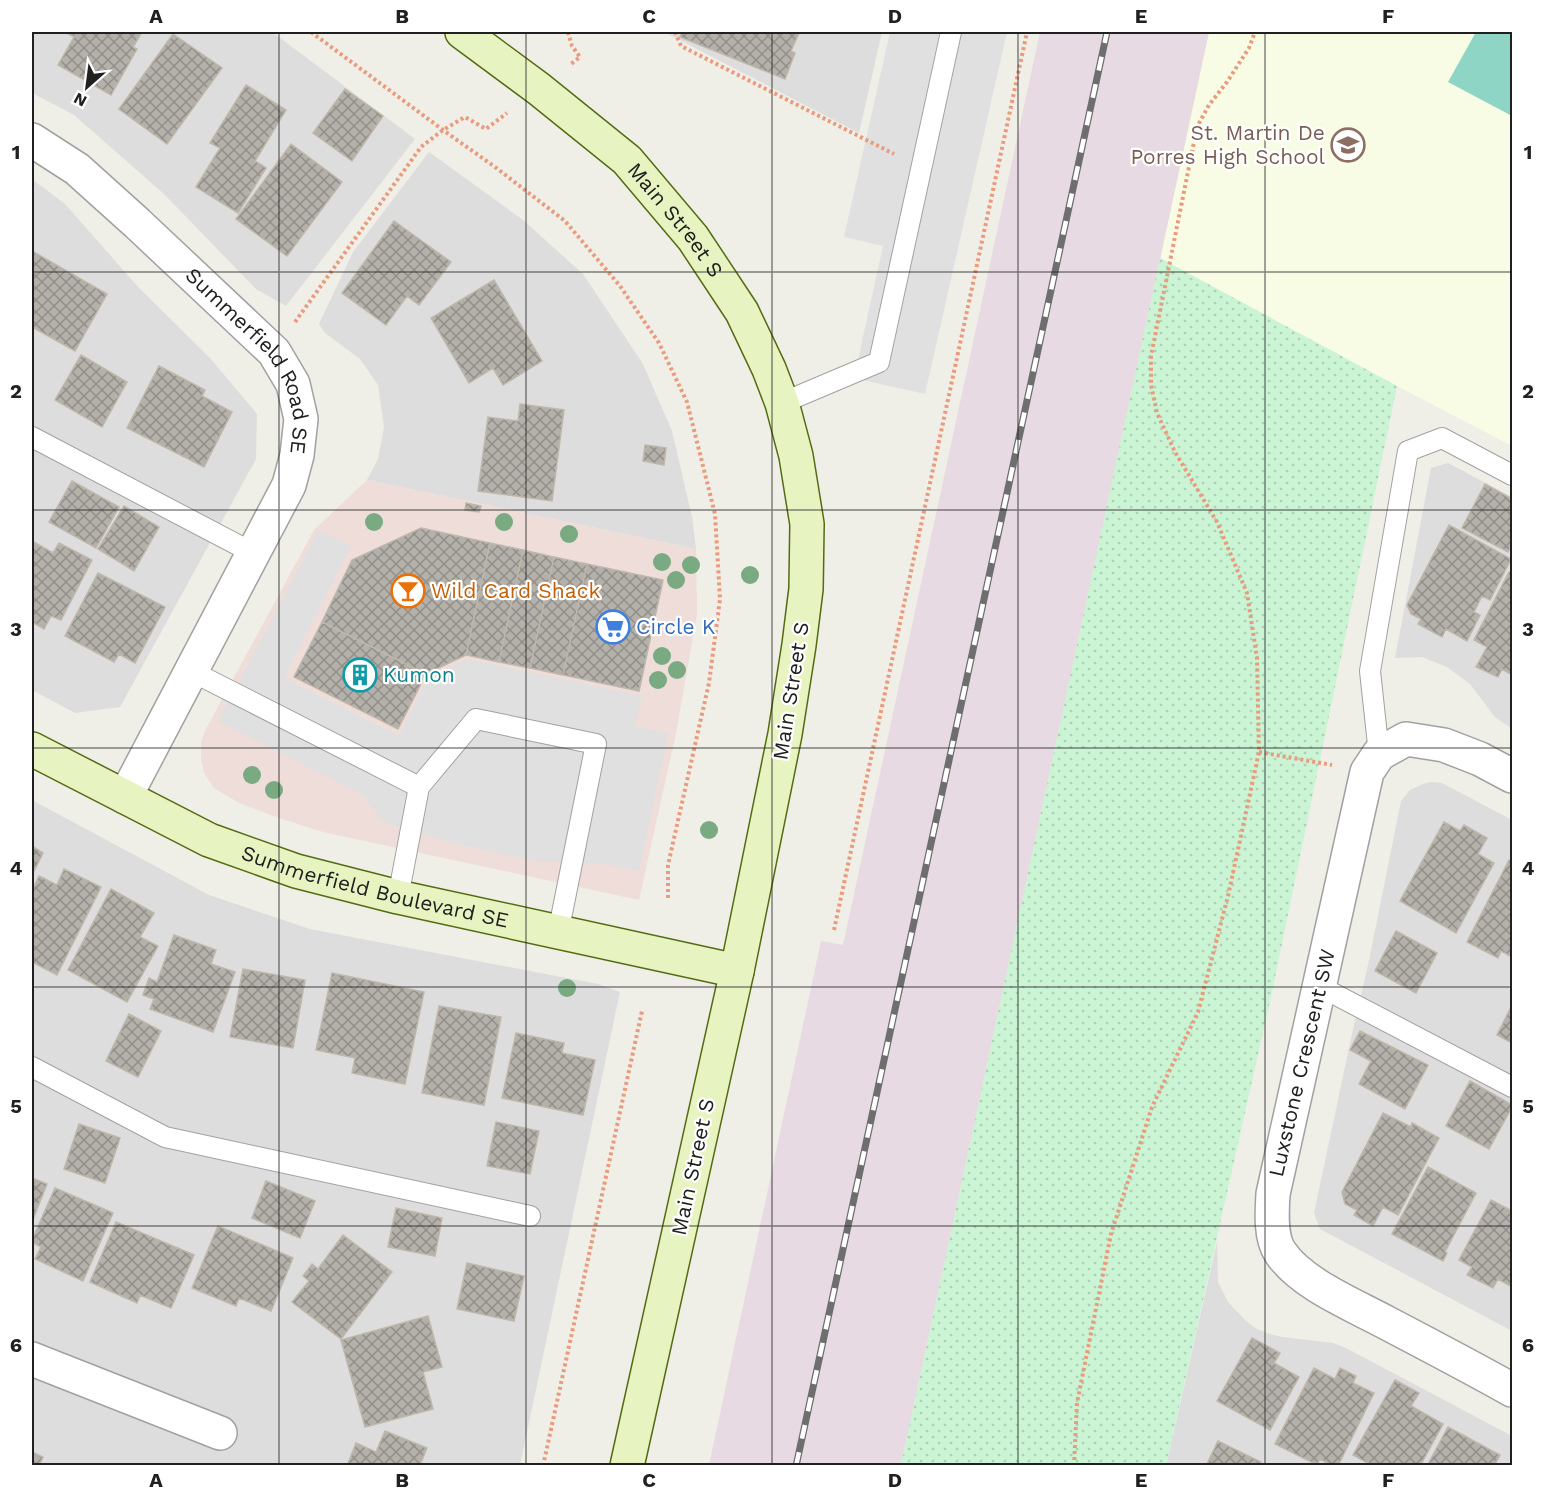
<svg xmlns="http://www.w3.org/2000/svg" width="1544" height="1497" font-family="'Work Sans',sans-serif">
<defs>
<pattern id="park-dots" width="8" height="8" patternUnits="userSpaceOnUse" patternTransform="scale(1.5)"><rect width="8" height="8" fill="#caf4d4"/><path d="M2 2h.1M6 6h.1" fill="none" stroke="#add1b6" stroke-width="1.8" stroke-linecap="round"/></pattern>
<pattern id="building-cross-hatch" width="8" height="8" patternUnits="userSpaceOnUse" patternTransform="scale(1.5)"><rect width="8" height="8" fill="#b4b0aa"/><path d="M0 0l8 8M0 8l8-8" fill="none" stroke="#928f8a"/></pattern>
</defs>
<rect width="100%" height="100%" fill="#efeee7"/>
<path fill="#dedddd" d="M32 32H272L415 139 286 306 256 289 164 194 74 115 32 93Z
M664 32H882L859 133Z
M429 152 523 220 583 274 643 364 672 431 692 517 696 549 367 480 378 459 384 427 378 385 360 359 325 333 319 324 353 252Z
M32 179 65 204 139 288 210 358 257 414 256 459 120 707 75 713 32 690Z
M1448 463 1512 497V729L1495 717 1470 684 1447 667 1422 657 1395 658 1431 468Z
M1431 782 1442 783 1512 820V1331L1320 1229 1314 1213 1353 1029 1368 965 1401 801 1410 790 1423 784Z
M32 800 209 895 310 929 598 984 620 992 520 1465H32Z
M1217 1242 1218 1282 1228 1302 1246 1321 1257 1329 1270 1334 1282 1337 1333 1343 1346 1348 1512 1436V1465L1166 1466Z"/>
<path fill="#eeddd9" d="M367 480 696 549 697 614 676 733 639 900 323 832 282 819 239 803 214 788 204 773 201 759V742L206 729 314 530Z"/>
<path fill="#f8fce4" d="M1209 32H1512V446L1397 386 1160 258Z"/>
<path fill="#e8dae3" d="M1040 32H1209L901 1465H709L821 941 843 945Z"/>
<path fill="url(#park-dots)" d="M1160 258 1397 386 1272 992 1166 1465H901Z"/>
<path fill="#8fd5c6" d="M1476 32H1512V116L1448 82Z"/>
<path fill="#e0e0e0" d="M890 32H1007L925 394 854 378 883 246 844 237Z
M319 530 351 546 284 678 399 736 428 678 467 659 642 696 635 726 668 733 639 871 607 864 536 861 445 841 384 823 363 795 218 721Z"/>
<path fill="url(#building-cross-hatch)" stroke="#bfb7ab" stroke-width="1.5" d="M68 32H142L133 47 137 49 111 95 58 65 74 37 67 33Z
M682 32H796L799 33 791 51 795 53 785 79 680 37Z
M173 34 222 68 167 144 119 109Z
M246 85 286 110 255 161 266 168 238 213 196 187 220 148 210 143Z
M345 89 383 116 352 161 313 133Z
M291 144 342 182 287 256 236 219Z
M394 221 451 262 419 305 407 296 386 325 342 293Z
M32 251 107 294 75 351 32 327Z
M494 280 542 361 503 385 493 368 469 383 431 318Z
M81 355 127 382 102 427 55 400Z
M159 366 205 390 202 396 232 412 204 467 127 428Z
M520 404 564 410 552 501 478 491 488 417 518 421Z
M645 445 666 448 664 465 643 461Z
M72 481 119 507 96 548 49 522Z
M1485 484 1512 499V544L1508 552 1462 528Z
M466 503 481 506 479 512 465 510Z
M124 506 159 527 134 571 98 549Z
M1449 525 1511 559 1490 600 1482 596 1474 612 1480 615 1467 641 1446 629 1442 637 1418 624 1421 619 1411 614 1407 605Z
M421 528 490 543 466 655 426 674 322 622 352 560Z
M32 541 53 553 59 543 92 560 61 620 51 616 44 629 32 622Z
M490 543 523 550 499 662 466 655Z
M523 550 554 557 530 668 499 662Z
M554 557 587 564 563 675 530 668Z
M587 564 663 580 639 691 563 675Z
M1509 572 1512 573V675L1502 669 1498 677 1476 667 1487 647 1474 640Z
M98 573 165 607 135 663 119 654 114 662 65 636Z
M322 622 426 674 398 729 294 677Z
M1444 822 1460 831 1464 825 1487 838 1478 854 1494 863 1456 933 1400 901Z
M32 846 43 853 32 875Z
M1509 860 1512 862V957L1501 951 1498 958 1467 942Z
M64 869 101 887 57 975 32 962V891L39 876 57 885Z
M111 889 154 913 140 937 158 946 127 1002 68 970Z
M1396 931 1437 953 1416 993 1375 971Z
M174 935 216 950 211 964 235 972 213 1032 150 1009 154 999 143 995 149 978 157 982Z
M243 969 305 980 293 1048 230 1037Z
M332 973 424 992 405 1084 352 1073 355 1058 316 1050Z
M1512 1005V1043L1497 1035Z
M439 1006 501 1017 484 1105 422 1093Z
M129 1014 161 1031 138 1077 106 1061Z
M1360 1031 1428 1065 1405 1109 1359 1084 1371 1061 1350 1050Z
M516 1033 564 1043 562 1053 595 1060 583 1115 502 1098Z
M1470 1081 1512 1105V1107L1489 1149 1446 1126Z
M1383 1113 1411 1127 1412 1123 1439 1138 1398 1215 1383 1207 1373 1226 1354 1215 1357 1210 1345 1204 1342 1192Z
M496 1122 539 1131 530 1174 487 1166Z
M79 1124 120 1138 105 1183 64 1169Z
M1428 1167 1476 1193 1445 1252 1447 1253 1443 1261 1392 1234Z
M32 1178 47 1184 32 1222Z
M266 1181 315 1201 300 1238 252 1218Z
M55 1188 113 1213 83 1281 35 1259 41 1247 32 1242V1240Z
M1491 1200 1512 1211V1287L1498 1279 1493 1288 1467 1275 1472 1267 1459 1260Z
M396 1208 442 1218 435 1256 388 1247Z
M116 1222 194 1255 171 1308 140 1295 137 1303 90 1282Z
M218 1226 293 1258 271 1311 239 1298 236 1306 192 1288Z
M343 1235 392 1272 341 1339 292 1302 309 1281 303 1276 312 1264 318 1269Z
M467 1263 524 1276 514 1321 457 1309Z
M428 1316 442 1367 423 1372 433 1409 365 1427 341 1340Z
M1252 1338 1280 1353 1274 1363 1299 1377 1270 1430 1217 1401Z
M1314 1368 1335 1379 1340 1368 1356 1376 1353 1383 1374 1393 1338 1466H1333L1320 1459 1317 1465 1275 1444Z
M1395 1380 1419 1393 1411 1406 1443 1424 1420 1466H1373L1353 1455Z
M1448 1427 1500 1455 1494 1466H1427Z
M385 1431 427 1448 420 1465 422 1466H347L356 1443 376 1452Z
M1218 1441 1261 1462 1259 1466H1206Z
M32 1452 43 1457 39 1466H32Z"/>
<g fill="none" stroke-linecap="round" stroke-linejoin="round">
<defs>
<path id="lane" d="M782 403 879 362 951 32
M32 437 253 553
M191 671 419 787
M1379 754 1370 671 1408 451 1442 438 1512 475
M398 897 419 787 476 719 596 744 558 933
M1319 986 1512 1087
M32 1067 165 1137 530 1216"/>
<g id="street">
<path id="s1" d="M32 140 77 169 137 223 274 352 293 384 301 419 297 455 289 485 125 797"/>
<path d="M1512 776 1480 759 1444 745 1406 739 1379 754 1367 772 1273 1194C1272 1211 1270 1237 1280 1252 1301 1284 1354 1305 1387 1323 1429 1345 1471 1367 1512 1390"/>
<path d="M32 1359 220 1433"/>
</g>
<g id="secondary">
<path id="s2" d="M462 32 539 89 627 160 693 238 742 312 769 369 782 403 796 456 807 524 806 589 799 645 785 734 737 971 627 1466"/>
<path id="s3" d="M32 749 209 840 296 871 398 897 737 971"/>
</g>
</defs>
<use href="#lane" stroke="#a1a1a1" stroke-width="22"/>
<use href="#street" stroke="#a1a1a1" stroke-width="36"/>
<use href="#secondary" stroke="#536c12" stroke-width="36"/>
<path stroke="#ea9b7d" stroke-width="4" stroke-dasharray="3 3" stroke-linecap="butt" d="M311 32 443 130 495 167 565 221 620 286 659 343 687 402 715 514 720 599 709 683 668 865V901
M568 32 572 46 580 57 571 64
M675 32 681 46 894 154
M295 322 421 147 443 130 465 117 486 129 507 113
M1259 752 1332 765
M834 930 1027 32
M543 1466 642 1011
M1074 1466 1077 1403 1111 1234 1152 1107 1198 1012 1228 896 1259 752 1257 658 1247 593 1217 522 1175 452 1157 413 1151 385V356L1197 127 1209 105 1227 82 1249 48 1255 32"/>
<use href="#lane" stroke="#fff" stroke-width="20"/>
<use href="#street" stroke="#fff" stroke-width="33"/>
<use href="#secondary" stroke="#e8f3c2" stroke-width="33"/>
<defs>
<path id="rail" d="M796 1466 1107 32"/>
</defs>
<use href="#rail" stroke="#6e6e6e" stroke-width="7"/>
<use href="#rail" stroke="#fff" stroke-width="4.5" stroke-dasharray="14" stroke-linecap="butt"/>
</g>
<g fill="#79aa82">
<circle cx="374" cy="522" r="9"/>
<circle cx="504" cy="522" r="9"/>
<circle cx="569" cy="534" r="9"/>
<circle cx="662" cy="562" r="9"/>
<circle cx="691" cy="565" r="9"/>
<circle cx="750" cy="575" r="9"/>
<circle cx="676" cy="580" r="9"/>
<circle cx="662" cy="656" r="9"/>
<circle cx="677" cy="670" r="9"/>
<circle cx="658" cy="680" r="9"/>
<circle cx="252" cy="775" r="9"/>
<circle cx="274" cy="790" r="9"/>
<circle cx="709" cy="830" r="9"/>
<circle cx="567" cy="988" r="9"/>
</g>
<path fill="none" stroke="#202020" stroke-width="1.5" stroke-opacity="0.55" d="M279 32V1466M526 32V1466M772 32V1466M1018 32V1466M1265 32V1466M32 272H1512M32 510H1512M32 748H1512M32 987H1512M32 1226H1512"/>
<defs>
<symbol id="school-ring" viewBox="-11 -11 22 22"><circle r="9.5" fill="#fff" stroke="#8d6e63" stroke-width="1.5"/><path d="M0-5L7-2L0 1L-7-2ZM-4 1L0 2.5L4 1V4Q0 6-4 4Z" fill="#8d6e63"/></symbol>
<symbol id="bar-ring" viewBox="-11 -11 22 22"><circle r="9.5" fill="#fff" stroke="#e8710a" stroke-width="1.5"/><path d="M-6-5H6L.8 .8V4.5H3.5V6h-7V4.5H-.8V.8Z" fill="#e8710a"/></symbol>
<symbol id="supermarket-ring" viewBox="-11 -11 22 22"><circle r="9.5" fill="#fff" stroke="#3f7fe0" stroke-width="1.5"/><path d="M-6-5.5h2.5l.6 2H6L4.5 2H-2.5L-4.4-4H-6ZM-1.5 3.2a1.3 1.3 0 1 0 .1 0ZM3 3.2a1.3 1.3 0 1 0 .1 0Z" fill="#3f7fe0"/></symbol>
<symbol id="building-ring" viewBox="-11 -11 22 22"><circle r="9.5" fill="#fff" stroke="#0f9aa8" stroke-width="1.5"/><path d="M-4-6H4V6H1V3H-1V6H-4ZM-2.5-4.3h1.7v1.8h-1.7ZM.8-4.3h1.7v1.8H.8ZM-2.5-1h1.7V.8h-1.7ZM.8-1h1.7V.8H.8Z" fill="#0f9aa8"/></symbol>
</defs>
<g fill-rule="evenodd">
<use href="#school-ring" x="1329" y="126" width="38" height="38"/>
<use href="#bar-ring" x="389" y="572" width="38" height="38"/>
<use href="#supermarket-ring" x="594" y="608" width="38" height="38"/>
<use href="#building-ring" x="341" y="656" width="38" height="38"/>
</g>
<g text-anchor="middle" stroke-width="4.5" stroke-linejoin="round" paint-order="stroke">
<g font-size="21" fill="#785e54" stroke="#fff" text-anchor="end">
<text x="1325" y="140">St. Martin De<tspan x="1325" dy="24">Porres High School</tspan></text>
</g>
<g font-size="21" fill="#202020" stroke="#fff">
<text dy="7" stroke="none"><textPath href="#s2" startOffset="286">Main Street S</textPath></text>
<text dy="7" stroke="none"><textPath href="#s1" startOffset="318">Summerfield Road SE</textPath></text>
<text transform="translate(791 691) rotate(-81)" y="7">Main Street S</text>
<text dy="7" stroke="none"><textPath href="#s3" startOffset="372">Summerfield Boulevard SE</textPath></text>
<text transform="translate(1302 1063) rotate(-77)" y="7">Luxstone Crescent SW</text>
<text transform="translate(693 1167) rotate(-78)" y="7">Main Street S</text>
</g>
<g font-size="21" fill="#c56008" stroke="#fff" text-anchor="start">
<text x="431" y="598">Wild Card Shack</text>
</g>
<g font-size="21" fill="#366cbe" stroke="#fff" text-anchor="start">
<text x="636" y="634">Circle K</text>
</g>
<g font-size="21" fill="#0d838f" stroke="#fff" text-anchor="start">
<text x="383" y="682">Kumon</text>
</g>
</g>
<rect width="1544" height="1497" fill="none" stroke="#ffffff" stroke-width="66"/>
<g transform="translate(87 87) rotate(208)" stroke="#ffffff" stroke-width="4.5" paint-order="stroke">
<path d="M0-4.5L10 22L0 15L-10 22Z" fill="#202020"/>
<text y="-9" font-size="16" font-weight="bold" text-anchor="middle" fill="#202020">N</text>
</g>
<rect x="33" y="33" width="1478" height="1431" fill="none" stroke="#202020" stroke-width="2"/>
<g font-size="20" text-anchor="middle" font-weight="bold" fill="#202020">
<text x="156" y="23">A</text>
<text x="402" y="23">B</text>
<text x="649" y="23">C</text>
<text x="895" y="23">D</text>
<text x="1141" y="23">E</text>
<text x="1388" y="23">F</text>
<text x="16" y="159">1</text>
<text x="1528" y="159">1</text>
<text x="16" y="398">2</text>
<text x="1528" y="398">2</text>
<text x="16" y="636">3</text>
<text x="1528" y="636">3</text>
<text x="16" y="875">4</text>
<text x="1528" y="875">4</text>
<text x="16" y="1113">5</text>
<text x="1528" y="1113">5</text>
<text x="16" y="1352">6</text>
<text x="1528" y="1352">6</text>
<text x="156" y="1487">A</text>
<text x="402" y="1487">B</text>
<text x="649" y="1487">C</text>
<text x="895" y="1487">D</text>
<text x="1141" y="1487">E</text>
<text x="1388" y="1487">F</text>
</g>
</svg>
